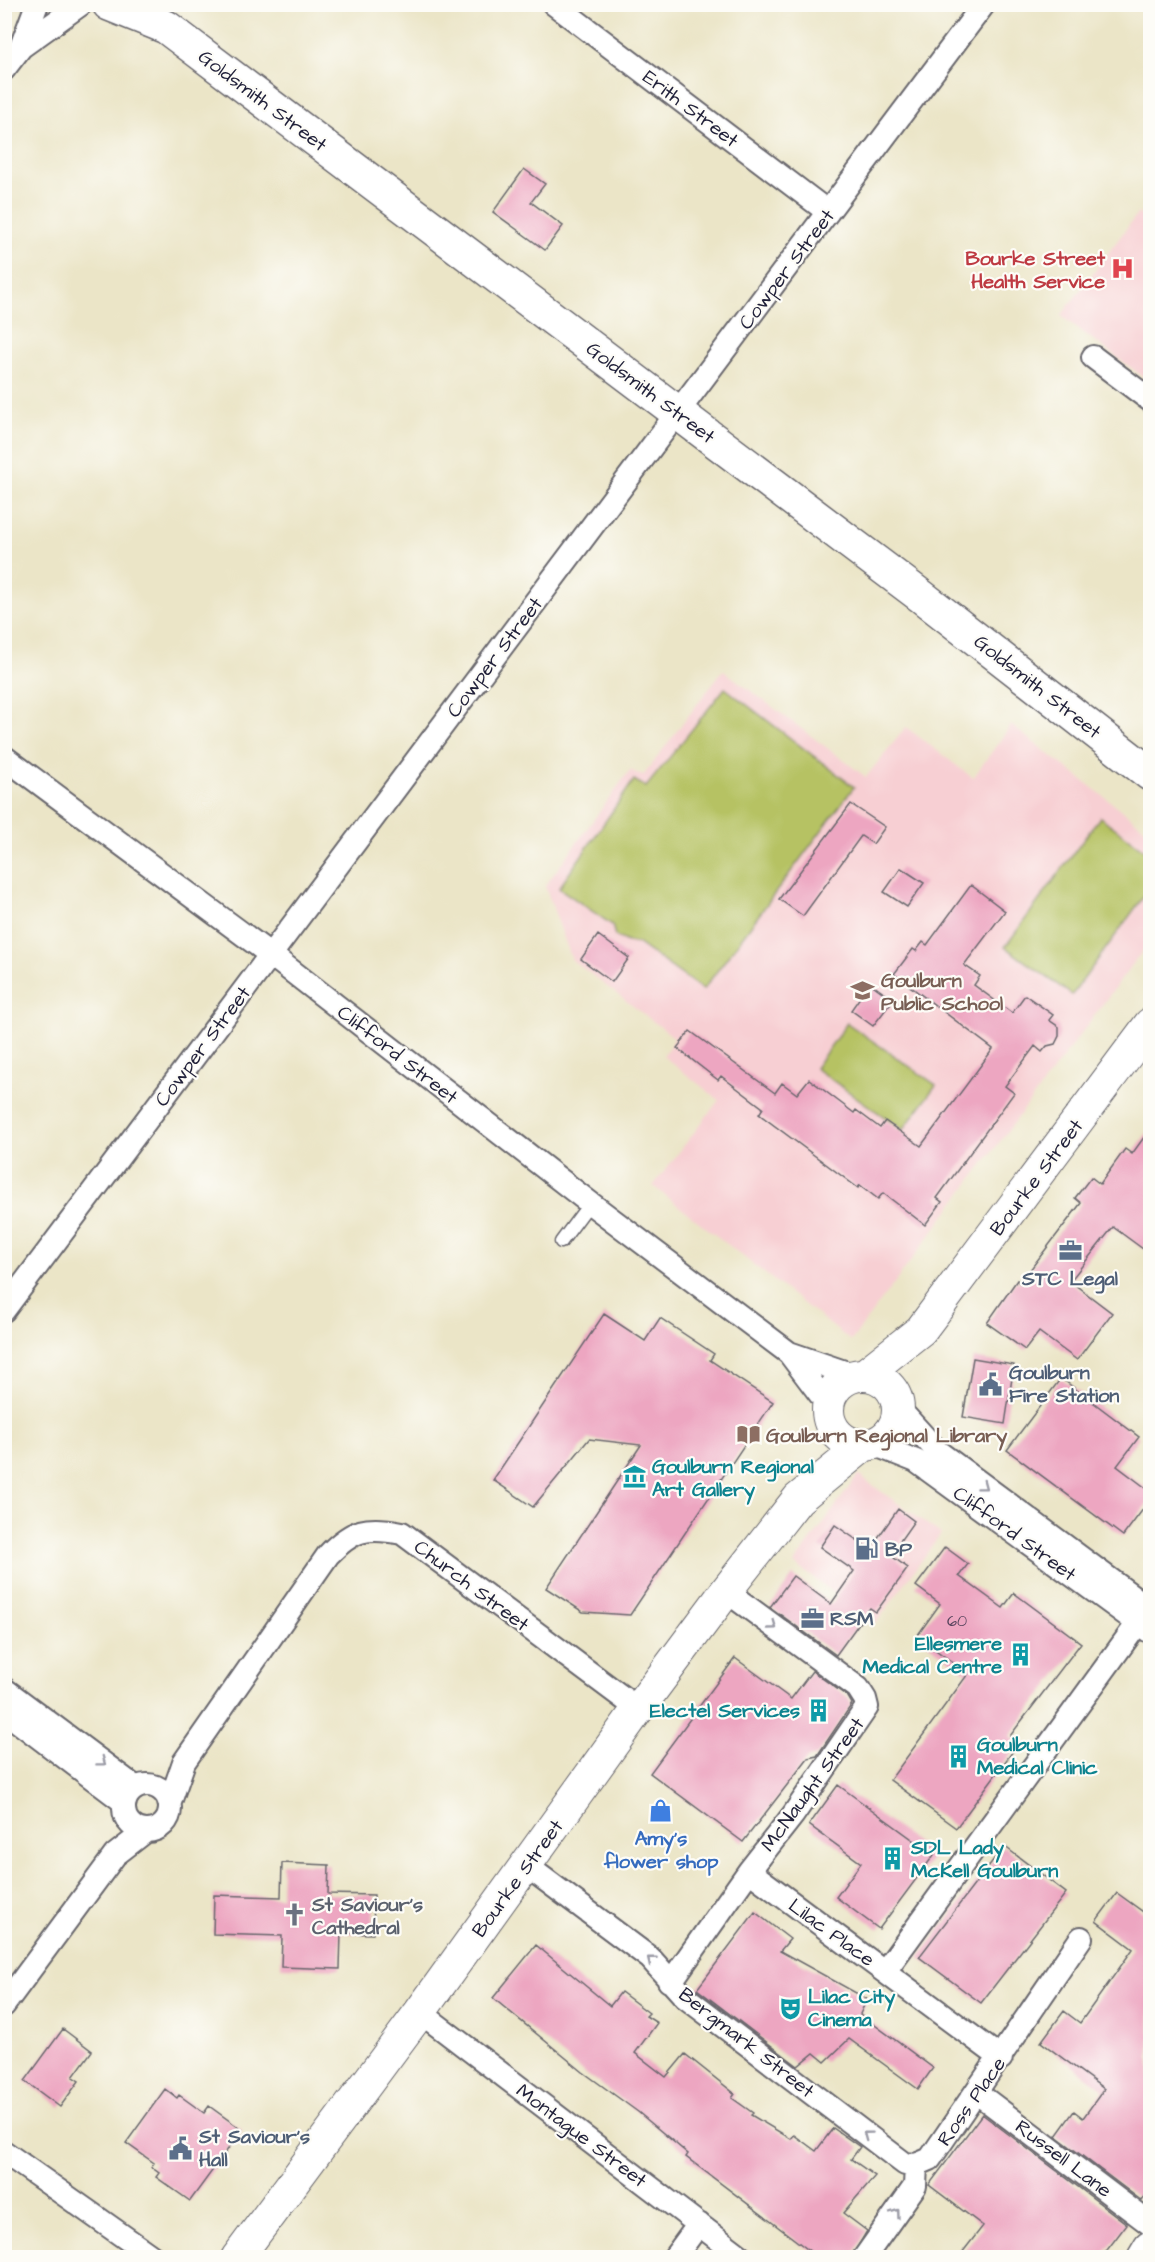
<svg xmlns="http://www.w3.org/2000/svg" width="1155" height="2262" font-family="'Architects Daughter',sans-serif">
<rect width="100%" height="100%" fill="#fdfcf7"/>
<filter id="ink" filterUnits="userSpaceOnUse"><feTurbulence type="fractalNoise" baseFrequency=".0167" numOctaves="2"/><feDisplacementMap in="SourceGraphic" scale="12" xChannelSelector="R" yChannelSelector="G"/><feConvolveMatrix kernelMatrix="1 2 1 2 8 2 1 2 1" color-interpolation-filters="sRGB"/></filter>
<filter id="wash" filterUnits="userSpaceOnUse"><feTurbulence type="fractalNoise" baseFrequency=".008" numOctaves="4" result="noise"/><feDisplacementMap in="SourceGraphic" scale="24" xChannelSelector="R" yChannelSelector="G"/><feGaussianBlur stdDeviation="1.35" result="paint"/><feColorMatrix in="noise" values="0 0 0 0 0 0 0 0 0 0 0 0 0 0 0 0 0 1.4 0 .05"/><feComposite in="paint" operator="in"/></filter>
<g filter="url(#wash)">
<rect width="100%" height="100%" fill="#ebe5c7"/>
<path fill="#f7cfd3" d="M1138 213 1150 222V382L1061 316Z
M723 670 866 777 906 727 973 778 1011 725 1150 832V941L851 1341 653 1186 719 1100 663 1056 675 1038 572 960 545 886 630 770 643 776Z
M858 1475 941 1534 876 1623 794 1564Z"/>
<path fill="#b6c263" stroke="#6c724f" stroke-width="1.5" d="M725 688 854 787 703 990 637 943 627 942 615 936 612 925 559 888 634 780 646 787Z
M1100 817 1150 854V888L1072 995 1005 947Z
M847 1023 936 1085 903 1130 815 1068Z"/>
<g id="blocks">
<path fill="#eda6c1" d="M524 169 545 184 531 202 563 226 545 250 493 212Z
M851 804 885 827 873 844 861 836 803 916 779 899Z
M901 868 924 883 907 907 884 892Z
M971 885 1005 911 964 965 980 976 974 985 1012 1013 1025 995 1053 1015 1049 1020 1059 1027V1036L1055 1044 1047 1046 1042 1052 1035 1046 1005 1086 1014 1093 937 1198 942 1202 925 1225 883 1193 878 1199 860 1185 858 1188 759 1114 763 1108 721 1076 718 1080 677 1048 690 1031 775 1093 782 1083 797 1094 809 1079 854 1113 856 1110 880 1128 885 1121 921 1146 993 1049 894 974 913 949 916 951 923 942 927 945Z
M598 935 629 958 612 982 581 959Z
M870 983 893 1000 873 1026 851 1010Z
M1150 1129V1239L1143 1249 1113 1227 1070 1281 1112 1313 1077 1360 1039 1332 1025 1350 987 1323 1017 1280 1020 1283 1081 1203 1075 1198 1091 1177 1100 1184 1125 1149 1132 1154Z
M604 1314 645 1341 660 1318 714 1354 710 1360 773 1402 630 1615 583 1612 546 1588 641 1445 589 1439 533 1507 493 1480Z
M973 1358 1014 1365 1005 1424 963 1417Z
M1061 1378 1139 1437 1117 1466 1150 1491V1500L1123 1536 1007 1450Z
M898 1509 914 1521 890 1555 908 1568 876 1612 870 1608 836 1655 770 1607 793 1576 831 1604 854 1571 820 1547 835 1525 870 1549Z
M945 1547 968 1564 959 1576 1003 1608 1014 1593 1081 1643 1010 1736 1019 1743 956 1828 890 1780 968 1674 917 1636 940 1604 916 1586Z
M735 1658 791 1699 812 1671 848 1697 852 1704 817 1756 808 1758 743 1842 650 1773Z
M838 1785 934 1855 879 1929 836 1897 861 1863 809 1825Z
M1004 1846 1066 1893 981 2003 919 1957Z
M282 1863 329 1865 328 1894 374 1895 373 1934 341 1933 340 1969 281 1967 282 1936 213 1934 214 1895 281 1897Z
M1117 1893 1150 1917V2189L1142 2201 1056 2136 1074 2111 1083 2118 1104 2089 1041 2042 1064 2011 1080 2023 1133 1949 1096 1921Z
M755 1912 790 1939 780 1951 867 1999 860 2014 933 2068 918 2089 849 2039 825 2062 814 2053 798 2066 697 1989Z
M536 1945 610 2006 621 1992 649 2013 646 2016 657 2023 635 2053 666 2077 685 2054 735 2094 732 2098 753 2113 751 2115 791 2139 794 2135 816 2151 833 2128 860 2147 851 2159 875 2176 843 2213 867 2231 851 2258H819L686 2157 688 2154 638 2112 583 2072 493 1998Z
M63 2029 92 2051 73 2077 79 2081 60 2107 25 2081Z
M165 2089 177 2098 179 2095 204 2113 209 2106 242 2130 190 2201 156 2177 159 2173 151 2167 154 2163 126 2143Z
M982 2114 1127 2224 1101 2258H958L983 2226 929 2185Z"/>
</g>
</g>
<g filter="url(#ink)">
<use href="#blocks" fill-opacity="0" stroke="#68666c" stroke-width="1.5"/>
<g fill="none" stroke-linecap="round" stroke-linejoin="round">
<defs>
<path id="lane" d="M561 1242 590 1203"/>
<path id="street" d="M554 4 828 212
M21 47 37 4
M4 69 21 47 81 4
M1093 357 1150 400
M4 757 271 955 590 1203 789 1353 829 1406
M4 1310 984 4
M789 1353 856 1376
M899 1409 937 1451 1150 1609
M873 1444 916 1461 1149 1631
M4 1689 135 1787
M4 1711 124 1802
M124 1808a23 23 0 1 1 46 0a23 23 0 1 1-46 0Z
M170 1802 184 1762 328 1555C353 1529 367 1526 402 1533L638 1709
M527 1866 650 1958 685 1997 905 2164 916 2165 930 2159 1081 1938
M749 1871 1001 2058
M885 1971 1138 1623
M669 1981 675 1976 749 1871 793 1815 867 1707 865 1699 858 1688 726 1591
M4 2005 115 1855 146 1831
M420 2012 743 2258
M977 2093 1150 2224
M4 2152 154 2258
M674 2258 699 2224
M864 2258 915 2186 916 2165"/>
<path id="secondary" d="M828 1410a35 35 0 1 1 70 0a35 35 0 1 1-70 0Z
M864 1375 921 1330 1150 1024
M237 2258 420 2012 638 1709 726 1591 798 1499 863 1446"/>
<path id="primary" d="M109 4 166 27 921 596 1150 774
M1144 2258 1150 2248"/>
</defs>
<use href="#lane" stroke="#68666c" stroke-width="15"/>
<use href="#street" stroke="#68666c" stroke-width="26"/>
<use href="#secondary" stroke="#68666c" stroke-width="34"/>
<use href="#primary" stroke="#68666c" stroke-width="36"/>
<use href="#lane" stroke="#fff" stroke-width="12"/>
<use href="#street" stroke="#fff" stroke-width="22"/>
<use href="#secondary" stroke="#fff" stroke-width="32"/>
<use href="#primary" stroke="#fff" stroke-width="33"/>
</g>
<defs><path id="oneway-chevron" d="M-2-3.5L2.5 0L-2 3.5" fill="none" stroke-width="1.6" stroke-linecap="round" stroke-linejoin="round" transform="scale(1.5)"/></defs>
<g stroke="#9c9ca7">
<use href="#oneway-chevron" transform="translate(983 1486) rotate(37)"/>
<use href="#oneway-chevron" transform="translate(773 1626) rotate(36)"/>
<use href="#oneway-chevron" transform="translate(102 1762) rotate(37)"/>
<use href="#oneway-chevron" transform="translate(651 1960) rotate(-141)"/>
<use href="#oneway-chevron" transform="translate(867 2135) rotate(-143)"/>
<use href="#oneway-chevron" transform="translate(896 2213) rotate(-54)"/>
</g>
</g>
<defs>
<symbol id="hospital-bare" viewBox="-9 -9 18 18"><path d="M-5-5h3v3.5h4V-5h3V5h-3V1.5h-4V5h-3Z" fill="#e0444e" stroke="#fdfcf7" stroke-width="2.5" paint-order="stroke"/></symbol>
<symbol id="school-bare" viewBox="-9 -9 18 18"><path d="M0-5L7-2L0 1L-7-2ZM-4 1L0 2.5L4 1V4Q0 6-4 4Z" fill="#8d6e63" stroke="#fdfcf7" stroke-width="2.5" paint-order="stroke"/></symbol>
<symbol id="office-bare" viewBox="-9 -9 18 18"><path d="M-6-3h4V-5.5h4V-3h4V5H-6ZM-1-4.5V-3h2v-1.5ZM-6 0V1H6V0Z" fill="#5c6f8a" stroke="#fdfcf7" stroke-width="2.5" paint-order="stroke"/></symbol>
<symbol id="civic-bare" viewBox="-9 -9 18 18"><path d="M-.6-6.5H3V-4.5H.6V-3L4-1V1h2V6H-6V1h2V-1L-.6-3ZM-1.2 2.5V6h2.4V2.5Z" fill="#5c6f8a" stroke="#fdfcf7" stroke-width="2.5" paint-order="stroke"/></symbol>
<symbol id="library-bare" viewBox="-9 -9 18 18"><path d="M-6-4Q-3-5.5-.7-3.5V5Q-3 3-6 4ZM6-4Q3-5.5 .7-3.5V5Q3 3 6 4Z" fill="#8d6e63" stroke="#fdfcf7" stroke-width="2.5" paint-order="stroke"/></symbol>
<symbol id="museum-bare" viewBox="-9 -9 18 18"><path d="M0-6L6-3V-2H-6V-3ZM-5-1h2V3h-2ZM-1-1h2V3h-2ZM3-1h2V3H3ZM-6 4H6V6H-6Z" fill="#0f9aa8" stroke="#fdfcf7" stroke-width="2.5" paint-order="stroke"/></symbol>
<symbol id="fuel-bare" viewBox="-9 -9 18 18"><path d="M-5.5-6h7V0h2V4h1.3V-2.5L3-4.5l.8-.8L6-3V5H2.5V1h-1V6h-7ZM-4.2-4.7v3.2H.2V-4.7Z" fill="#5c6f8a" stroke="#fdfcf7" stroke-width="2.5" paint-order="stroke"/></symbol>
<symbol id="building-bare" viewBox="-9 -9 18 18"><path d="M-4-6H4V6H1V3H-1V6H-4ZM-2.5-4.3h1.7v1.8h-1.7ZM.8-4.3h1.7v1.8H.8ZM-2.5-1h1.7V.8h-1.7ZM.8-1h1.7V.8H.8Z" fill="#0f9aa8" stroke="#fdfcf7" stroke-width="2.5" paint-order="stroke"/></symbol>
<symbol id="shop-bare" viewBox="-9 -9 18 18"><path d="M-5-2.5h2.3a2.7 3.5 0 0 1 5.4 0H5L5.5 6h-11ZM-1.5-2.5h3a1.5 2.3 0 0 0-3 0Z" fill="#3f7fe0" stroke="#fdfcf7" stroke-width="2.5" paint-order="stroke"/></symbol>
<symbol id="church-bare" viewBox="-9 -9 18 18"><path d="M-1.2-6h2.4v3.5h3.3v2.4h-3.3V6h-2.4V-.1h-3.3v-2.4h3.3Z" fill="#6b7280" stroke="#fdfcf7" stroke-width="2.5" paint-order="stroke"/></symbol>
<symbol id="theatre-bare" viewBox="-9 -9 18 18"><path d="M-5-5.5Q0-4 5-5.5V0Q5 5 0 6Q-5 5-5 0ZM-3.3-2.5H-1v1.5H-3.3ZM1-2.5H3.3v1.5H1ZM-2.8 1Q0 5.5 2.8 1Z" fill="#0f9aa8" stroke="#fdfcf7" stroke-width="2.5" paint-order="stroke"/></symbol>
</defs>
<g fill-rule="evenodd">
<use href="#hospital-bare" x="1106" y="252" width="33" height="33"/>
<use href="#school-bare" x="846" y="974" width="33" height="33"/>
<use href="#office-bare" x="1054" y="1234" width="33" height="33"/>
<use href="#civic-bare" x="974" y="1368" width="33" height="33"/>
<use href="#library-bare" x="732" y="1418" width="33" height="33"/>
<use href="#museum-bare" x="618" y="1460" width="33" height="33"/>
<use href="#fuel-bare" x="850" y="1532" width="33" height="33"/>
<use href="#office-bare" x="796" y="1602" width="33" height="33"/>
<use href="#building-bare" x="1004" y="1638" width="33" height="33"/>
<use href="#building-bare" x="802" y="1694" width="33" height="33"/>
<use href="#building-bare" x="942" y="1740" width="33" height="33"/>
<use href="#shop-bare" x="644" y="1794" width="33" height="33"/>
<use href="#building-bare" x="876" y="1842" width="33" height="33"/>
<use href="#church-bare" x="278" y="1898" width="33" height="33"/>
<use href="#theatre-bare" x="774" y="1992" width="33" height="33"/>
<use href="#civic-bare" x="164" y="2132" width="33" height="33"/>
</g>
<g text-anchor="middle" stroke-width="4.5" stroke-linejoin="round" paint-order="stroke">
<g font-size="16" fill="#55435c">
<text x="957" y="1626">60</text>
</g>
<g font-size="20" fill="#22223b" stroke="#fdfcf7">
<text transform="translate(263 100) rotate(37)" y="7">Goldsmith Street</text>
<text transform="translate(691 108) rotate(37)" y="7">Erith Street</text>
<text transform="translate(786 269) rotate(-53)" y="7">Cowper Street</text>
<text transform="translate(651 392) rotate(37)" y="7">Goldsmith Street</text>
<text transform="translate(494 657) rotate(-53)" y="7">Cowper Street</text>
<text transform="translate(1038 686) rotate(38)" y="7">Goldsmith Street</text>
<text transform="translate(202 1046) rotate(-53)" y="7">Cowper Street</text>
<text transform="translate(398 1054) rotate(38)" y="7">Clifford Street</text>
<text transform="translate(1036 1177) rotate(-53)" y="7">Bourke Street</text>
<text transform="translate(1015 1533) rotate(36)" y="7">Clifford Street</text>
<text transform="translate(472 1585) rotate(37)" y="7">Church Street</text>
<text transform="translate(812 1784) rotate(-54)" y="7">McNaught Street</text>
<text transform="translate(517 1878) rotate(-54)" y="7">Bourke Street</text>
<text transform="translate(832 1932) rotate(36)" y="7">Lilac Place</text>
<text transform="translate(747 2042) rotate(38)" y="7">Bergmark Street</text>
<text transform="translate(971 2101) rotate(-55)" y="7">Ross Place</text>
<text transform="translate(582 2135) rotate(37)" y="7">Montague Street</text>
<text transform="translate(1064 2158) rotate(37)" y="7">Russell Lane</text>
</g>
<g font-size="20" font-weight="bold" fill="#be3a42" stroke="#fdfcf7" text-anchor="end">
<text x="1105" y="265">Bourke Street<tspan x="1105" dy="23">Health Service</tspan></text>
</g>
<g font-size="20" font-weight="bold" fill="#785e54" stroke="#fdfcf7" text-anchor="start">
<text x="881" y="987">Goulburn<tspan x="881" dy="23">Public School</tspan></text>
<text x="766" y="1442">Goulburn Regional Library</text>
</g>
<g font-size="20" font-weight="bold" fill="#4e5e75" stroke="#fdfcf7" text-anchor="start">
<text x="1070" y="1285" text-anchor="middle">STC Legal</text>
<text x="1009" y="1379">Goulburn<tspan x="1009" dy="23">Fire Station</tspan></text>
<text x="885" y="1556">BP</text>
<text x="830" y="1625">RSM</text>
<text x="199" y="2143">St Saviour's<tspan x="199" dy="23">Hall</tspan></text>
</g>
<g font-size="20" font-weight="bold" fill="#0d838f" stroke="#fdfcf7" text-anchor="start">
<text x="652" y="1473">Goulburn Regional<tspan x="652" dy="23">Art Gallery</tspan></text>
<text x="1002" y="1650" text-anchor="end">Ellesmere<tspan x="1002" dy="23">Medical Centre</tspan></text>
<text x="800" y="1717" text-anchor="end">Electel Services</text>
<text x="977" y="1751">Goulburn<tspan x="977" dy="23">Medical Clinic</tspan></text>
<text x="911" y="1854">SDL Lady<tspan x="911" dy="23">McKell Goulburn</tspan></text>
<text x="808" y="2003">Lilac City<tspan x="808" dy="23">Cinema</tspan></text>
</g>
<g font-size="20" font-weight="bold" fill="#366cbe" stroke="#fdfcf7">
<text x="661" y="1845">Amy's<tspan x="661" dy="23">flower shop</tspan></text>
</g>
<g font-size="20" font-weight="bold" fill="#5b616d" stroke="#fdfcf7" text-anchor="start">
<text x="312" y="1911">St Saviour's<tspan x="312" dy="23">Cathedral</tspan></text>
</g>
</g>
<rect width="1155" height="2262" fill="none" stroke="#fdfcf7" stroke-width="24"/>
</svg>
